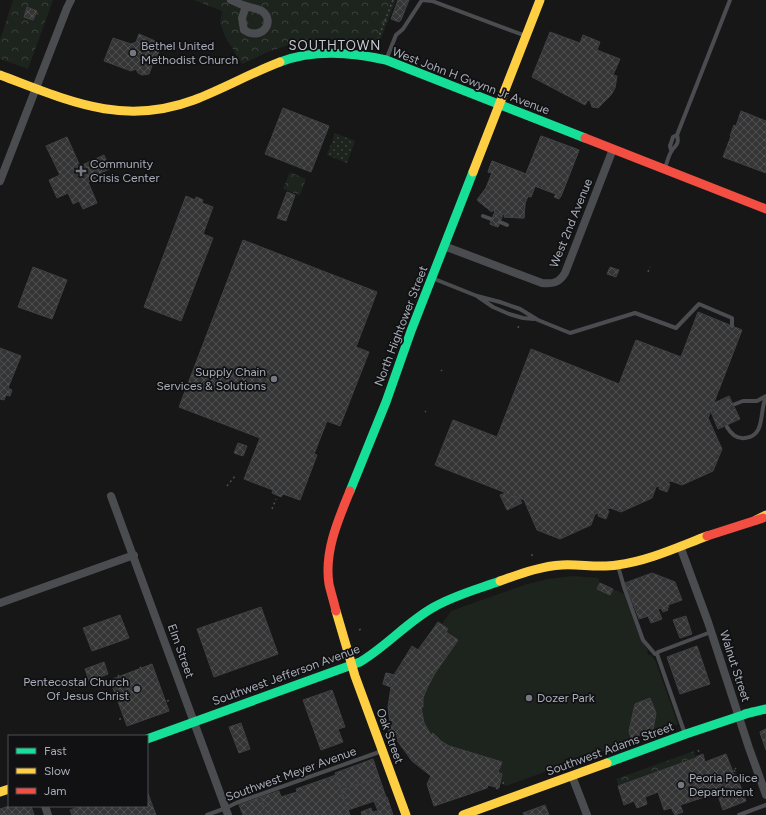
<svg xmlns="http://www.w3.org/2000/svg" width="766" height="815" font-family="Figtree,sans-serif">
<defs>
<pattern id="park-crowns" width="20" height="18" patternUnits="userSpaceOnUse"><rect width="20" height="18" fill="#1d241e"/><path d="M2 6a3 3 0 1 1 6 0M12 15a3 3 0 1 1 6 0" fill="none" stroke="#3b413d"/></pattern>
<pattern id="garden-dots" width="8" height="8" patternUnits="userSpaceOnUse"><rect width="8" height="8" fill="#1d241e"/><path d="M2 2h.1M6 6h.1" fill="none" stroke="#3b413d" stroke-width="1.8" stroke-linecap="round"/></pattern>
<pattern id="building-cross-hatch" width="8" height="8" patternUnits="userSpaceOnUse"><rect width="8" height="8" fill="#353536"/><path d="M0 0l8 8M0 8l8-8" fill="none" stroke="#4f5051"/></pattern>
</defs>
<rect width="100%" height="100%" fill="#171717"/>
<path fill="#1d241e" d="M573 576 598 578 600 583 624 594 637 630 648 651 647 653 649 655H651L656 662 678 724 506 786 501 783 499 788 488 785 487 788 434 806 427 784 431 776C416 765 406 755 396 739L392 740 388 728H390L389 724 390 723C386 689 393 673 412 646L419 650 438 622 442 624 451 611 527 584 548 579Z"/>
<path fill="url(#park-crowns)" d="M13 0H53L28 69 0 59V40Z
M194 0H396L379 43 337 39 304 40 270 51 242 64 225 36 220 23 222 11Z
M290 172 306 179 300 195 283 189Z
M694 751 696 758 619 786 616 779Z"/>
<path fill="url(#garden-dots)" d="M335 133 355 141 347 163 327 155Z"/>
<path fill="url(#building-cross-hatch)" stroke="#3f4043" d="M398 0H409L401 20 399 22 391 19Z
M27 7 37 11 33 20 24 17Z
M550 32 580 43 583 35 600 42 597 50 620 59 613 75 617 76 615 88 611 95 598 108 592 107 590 101 588 100 585 105 532 77Z
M139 34 162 44 155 61 151 63 152 66 149 74 142 75 138 73 136 69 131 71 104 61 113 38 131 44 136 42Z
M283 108 329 126 311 172 265 154Z
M741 111 766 121V173L723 157 731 136H730L734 125 736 126Z
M541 136 579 150 561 196 559 199 554 197 556 194 535 186 531 197 528 196 525 203 524 218 504 217 505 215 503 214 498 227 490 224 495 211 493 210 492 212 477 200 486 188 492 173 488 172 492 161 526 174Z
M541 136 579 150 561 196 535 186 531 197 528 196 525 203 524 218 504 217 505 215 503 214 502 216 495 213V211L493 210 492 212 477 200 486 188 492 173 488 172 492 161 526 174Z
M67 137 80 166 104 155 110 169 98 174 100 177 88 182 97 203 83 209 79 201 73 204 68 193 57 198 49 180 60 175 46 146Z
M287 192 295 195 286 221 277 218Z
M186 196 195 200 196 197 199 198 203 200 202 203 213 207 203 234 213 238 181 321 144 307Z
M495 213 502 216 498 227 490 224Z
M243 240 377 292 356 347 369 352 340 426 327 421 314 454 317 455 300 500 283 494 281 497 272 493 273 490 244 479 260 438 179 407Z
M33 267 67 280 52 319 18 307Z
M610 267 619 270 616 277 607 274Z
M698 312 742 330 708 418 722 449 713 471 682 485 671 481 667 483 670 484 667 492 659 489 660 486 656 487 652 498 621 512 610 508 606 510 609 511 606 519 598 516 599 513 595 514 591 525 560 539 537 530 524 500 435 465 453 420 497 437 531 349 619 384 636 340 681 357Z
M0 348 21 356 8 388 12 390 10 396 6 395 4 400 0 399Z
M729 396 740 419 718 429 711 412 714 403Z
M238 443 247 446 243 456 234 453Z
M506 493 519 498 522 503 507 510 500 495Z
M652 573 675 582 682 600 668 605 669 607H667L668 610 663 612 661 608 658 609 662 619 651 623 648 616 639 619 625 583Z
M600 583 613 589 610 595 597 589Z
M261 607 278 654 214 677 197 629Z
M120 615 129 638 92 651 83 628Z
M686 616 692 634 680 638 673 620Z
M438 622 448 629 446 632 458 640 435 673 427 688 423 698V707H421L424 723 431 735 433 733 441 741 449 746 502 762 498 772 502 774 499 788 488 785 487 788 434 806 427 784 431 776 412 761 396 739 392 740 388 728H390L389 724 390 723 388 707 391 687 383 684 386 673 394 675 412 646 418 650Z
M697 646 710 684 680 694 667 657Z
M104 662 108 674 89 681 85 669Z
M152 664 169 711 127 726 110 680Z
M386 673 394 675 391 687 383 684Z
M332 690 345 727 338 729 343 742 321 750 303 700Z
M650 698 656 713 653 730 631 738 629 731 635 704Z
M241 723 250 749 239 753 229 727Z
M766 729V750L760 732Z
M766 729V750L760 732Z
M703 754 705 762 726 754 733 772 730 773 731 776 736 774 746 801 723 810 717 793 680 805 683 812 675 815 671 808 664 810 658 792 645 797 647 804 637 808 634 801 624 805 618 786 696 758V757Z
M373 759 379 777 341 790 335 773Z
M336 775 350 815H267L261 797 279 791 281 797 297 792 296 789Z
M379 777 386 797 348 810 341 790Z
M147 791 156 815H72L70 810 81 806H147Z
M261 797 267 815H243L239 805Z
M387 797 393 815H373L372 812 378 811 374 801Z
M545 805 549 815H524L523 813Z
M9 806H31L34 815H9L6 807Z
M6 807 9 815H0V809Z
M371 808 373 815H362L361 812Z"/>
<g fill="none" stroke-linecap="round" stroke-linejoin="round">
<path stroke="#4d4e52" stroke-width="1.5" stroke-dasharray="2 3" stroke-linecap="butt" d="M376 44 393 0
M648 272 650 267
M518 328 519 325
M441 370 442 371
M425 411 426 412
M227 486 235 476
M272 509 276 499
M532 554V557
M359 630 361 629
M140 668 141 667
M118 676 119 675
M167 701 172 700
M119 719H121
M698 750 699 752
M735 769 736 768
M734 770 735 772
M732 774 734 773
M503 784 504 780
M496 788 498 789"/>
<path stroke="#4b4c50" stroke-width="4" d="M386 60 396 35 403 29 422 0 432 1 526 36
M671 150 670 146 673 137 677 135
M665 168C667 163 668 157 671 152 674 146 680 145 677 135L730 0
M483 216 491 219
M500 222 507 225
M432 278 477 296 493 307 509 314 523 318 534 319
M477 296 500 302 520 309 538 320 570 333 635 313 676 328 699 304 732 318V326
M735 404 743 401H757L766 396
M727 427C731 434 737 439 745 438 766 436 759 411 766 397
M618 566 624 587 639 629 643 640 655 654H657
M685 734 657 654 658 652 711 632
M207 815 226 808 236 803 382 751
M739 815 766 805"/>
<path stroke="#4b4c50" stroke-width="8" d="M231 0C236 2 241 5 246 6 251 8 257 8 262 11 276 21 262 42 244 30L242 18 246 6
M0 181 67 8 71 0
M444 246 542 283C553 284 559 283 565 273L613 149
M111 496 228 815
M680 546 708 622 749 748 766 795
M0 603 134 555
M572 776 587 815
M45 806 48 815"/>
<path stroke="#16e098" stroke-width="9" d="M280 62C314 49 351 52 386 60L585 138
M350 491 386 402 411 331 473 172
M745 714 766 709
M147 739 360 662C387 646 407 622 434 607 455 595 478 589 500 581
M607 763 686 734 752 712"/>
<path stroke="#ffcf43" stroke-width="9" d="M0 75C67 100 122 127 194 100 223 89 251 73 280 62
M473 172 540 0
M756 520 766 515
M500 581C520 574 541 566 562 565 580 564 599 568 617 565 648 561 678 547 707 536
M336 611 355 676 406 815
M0 792 9 789
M463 815 607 763"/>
<path stroke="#f24e42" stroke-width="9" d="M585 138 766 209
M707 536 763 518
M336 611C334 602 331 593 329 584 324 552 338 520 350 491"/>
</g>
<g fill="#757880" stroke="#111113" stroke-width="1.5">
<circle cx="133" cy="53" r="4"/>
<path d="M79 165h4v4h4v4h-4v4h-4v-4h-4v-4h4z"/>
<circle cx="274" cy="379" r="4"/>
<circle cx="137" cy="689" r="4"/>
<circle cx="529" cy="698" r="4"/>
<circle cx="681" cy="785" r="4"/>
</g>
<g text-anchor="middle" stroke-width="3.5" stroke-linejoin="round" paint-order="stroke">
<g font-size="12" fill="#a8adb8" stroke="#111113" text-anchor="start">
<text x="141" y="50">Bethel United<tspan x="141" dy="14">Methodist Church</tspan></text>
<text x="90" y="168">Community<tspan x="90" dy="14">Crisis Center</tspan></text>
<text x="266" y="376" text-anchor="end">Supply Chain<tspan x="266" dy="14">Services &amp; Solutions</tspan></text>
<text x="129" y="686" text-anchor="end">Pentecostal Church<tspan x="129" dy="14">Of Jesus Christ</tspan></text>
<text x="537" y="702">Dozer Park</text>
<text x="689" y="782">Peoria Police<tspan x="689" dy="14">Department</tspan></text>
</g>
<g font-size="12" fill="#a8adb8" stroke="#111113">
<text transform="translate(471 81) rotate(21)" y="4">West John H Gwynn Jr Avenue</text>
<text transform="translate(571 223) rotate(-68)" y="4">West 2nd Avenue</text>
<text transform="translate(401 326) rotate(-69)" y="4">North Hightower Street</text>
<text transform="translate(181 651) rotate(70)" y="4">Elm Street</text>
<text transform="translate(735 666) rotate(72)" y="4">Walnut Street</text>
<text transform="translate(286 675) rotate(-20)" y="4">Southwest Jefferson Avenue</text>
<text transform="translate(390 736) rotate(70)" y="4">Oak Street</text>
<text transform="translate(610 749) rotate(-20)" y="4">Southwest Adams Street</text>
<text transform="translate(291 774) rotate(-20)" y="4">Southwest Meyer Avenue</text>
</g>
<g font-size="13" letter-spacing="1" fill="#c9ccd4" stroke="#111113">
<text x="335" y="50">SOUTHTOWN</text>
</g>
</g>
<rect x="8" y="735" width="140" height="72" fill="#111113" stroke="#4d4f55"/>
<rect x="16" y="748" width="20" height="6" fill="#16e098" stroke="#4d4f55"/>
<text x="44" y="755" font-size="12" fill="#a8adb8">Fast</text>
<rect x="16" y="768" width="20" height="6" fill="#ffcf43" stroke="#4d4f55"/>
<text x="44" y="775" font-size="12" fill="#a8adb8">Slow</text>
<rect x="16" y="788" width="20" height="6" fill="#f24e42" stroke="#4d4f55"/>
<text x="44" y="795" font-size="12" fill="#a8adb8">Jam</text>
</svg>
